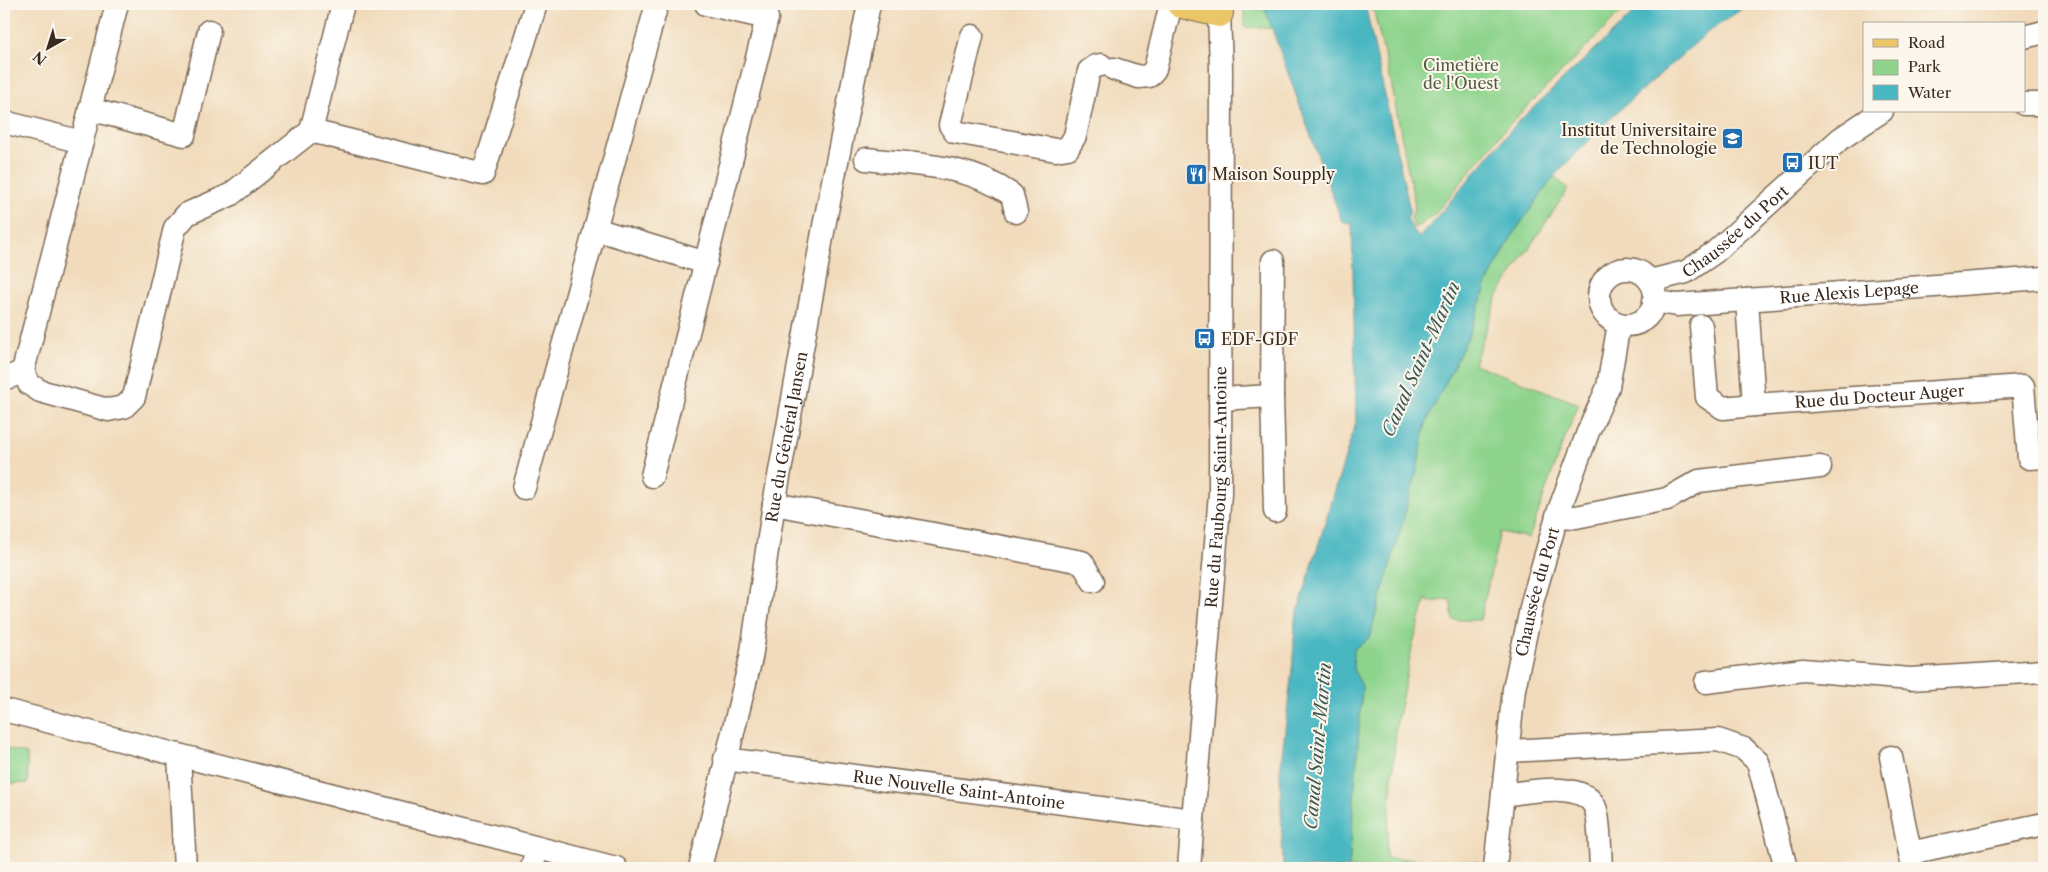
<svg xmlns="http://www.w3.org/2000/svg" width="2048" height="872" font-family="'Libre Caslon Text',serif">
<rect width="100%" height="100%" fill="#fbf7ec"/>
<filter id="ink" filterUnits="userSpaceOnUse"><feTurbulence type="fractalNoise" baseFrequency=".02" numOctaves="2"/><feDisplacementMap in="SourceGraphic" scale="10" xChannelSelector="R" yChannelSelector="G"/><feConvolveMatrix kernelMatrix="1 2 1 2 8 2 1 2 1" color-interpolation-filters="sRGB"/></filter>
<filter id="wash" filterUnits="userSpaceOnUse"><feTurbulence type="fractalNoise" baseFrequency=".0096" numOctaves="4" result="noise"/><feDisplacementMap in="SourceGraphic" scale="20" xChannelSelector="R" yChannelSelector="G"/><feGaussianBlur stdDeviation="1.12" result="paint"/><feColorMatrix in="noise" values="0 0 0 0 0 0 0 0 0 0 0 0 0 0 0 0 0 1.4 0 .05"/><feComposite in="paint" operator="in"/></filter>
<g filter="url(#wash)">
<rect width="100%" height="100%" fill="#f1dbbc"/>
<path fill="#8ed48d" stroke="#647f56" d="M1244 4H1294L1283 29 1244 27Z
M1372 4H1629L1504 130 1435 214 1415 228 1411 218 1415 206 1391 82Z
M1554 176 1568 189 1498 295 1474 364 1579 404 1560 450 1529 538 1500 532 1480 620H1453L1450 599 1430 602 1426 599 1412 647 1396 727 1386 858 1479 862 1478 868H1349L1362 686 1353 669 1354 649 1369 637 1416 475 1426 423 1468 337 1488 281 1513 234Z
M4 748 27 754 28 783 4 784Z"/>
<path fill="#49b7c2" stroke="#427070" d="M1263 4H1365L1410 211 1407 219 1419 238 1515 125 1643 4H1749L1708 32 1615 114 1555 175 1513 234 1488 281 1468 337 1426 423 1416 475 1369 638 1354 649 1353 669 1362 686 1349 868H1283L1280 773 1293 661 1295 621 1356 422 1352 223 1342 222Z"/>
</g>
<g filter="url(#ink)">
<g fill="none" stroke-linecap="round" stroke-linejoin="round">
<defs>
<g id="minor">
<path d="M117 4 23 371 29 384 40 391 108 410 124 407 134 397 175 228 187 214 230 195 311 131"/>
<path d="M343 4 311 131 483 174 536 4"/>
<path d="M972 36 950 125 955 132 1056 150 1068 148 1075 136 1089 71 1096 66 1101 65"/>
<path d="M2024 37 2044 32"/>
<path d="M1114 69 1139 77 1149 76 1155 69 1171 4"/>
<path d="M2024 104H2044"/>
<path d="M90 109 184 135 209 31"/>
<path d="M4 122 82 142"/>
<path d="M866 159C917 165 968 164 1012 195L1016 212"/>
<path d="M595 229 706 263"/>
<circle cx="1627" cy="297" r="28"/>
<path id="s1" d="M1650 281 1686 272 1715 252 1840 139 1882 111"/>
<path id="s2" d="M1747 300 1754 405 2023 386 2029 458 2044 457"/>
<path id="s3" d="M1654 301 1677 305 2044 278"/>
<path d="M1701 326 1707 397 1723 408 1754 405"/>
<path d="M4 377H10L23 371"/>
<path d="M1272 396 1273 261"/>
<path d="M1220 399 1272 396 1275 511"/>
<path d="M652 476 767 18 706 4"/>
<path d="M524 488 657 4"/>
<path d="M774 504 1082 562 1093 581"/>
<path d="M1557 516 1576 517 1667 499 1699 481 1820 467"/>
<path d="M1706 682 1803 670 1910 679 2044 671"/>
<path d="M4 710 616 868"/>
<path d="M1507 751 1718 740 1744 749 1758 762 1786 868"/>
<path d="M179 755 185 868"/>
<path d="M1891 757 1913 867"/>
<path id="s4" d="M725 759 1193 820"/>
<path d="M1503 795C1526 792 1587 779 1596 810 1600 824 1600 852 1601 868"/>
<path d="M1910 853 2044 824"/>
<path d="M532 868 537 848"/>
<path id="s5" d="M700 868 751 658 773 510 825 221 869 4"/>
<path id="s6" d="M1189 868 1220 494 1221 67 1219 13"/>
<path id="s7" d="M1495 868 1514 689 1533 599 1558 513 1588 432 1608 387 1619 324"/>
</g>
<path id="major" d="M1181 4 1219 13V4"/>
</defs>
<use href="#minor" stroke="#7b6855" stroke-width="25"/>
<use href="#major" stroke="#7b6855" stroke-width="30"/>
<use href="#minor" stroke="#fff" stroke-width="22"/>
<use href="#major" stroke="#ebc669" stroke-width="28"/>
</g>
</g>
<defs>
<symbol id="university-square" viewBox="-11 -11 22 22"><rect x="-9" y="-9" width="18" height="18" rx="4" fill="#1f6fb2" stroke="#fbf7ec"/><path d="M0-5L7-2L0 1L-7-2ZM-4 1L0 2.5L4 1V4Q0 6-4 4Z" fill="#fff"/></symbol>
<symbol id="bus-square" viewBox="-11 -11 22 22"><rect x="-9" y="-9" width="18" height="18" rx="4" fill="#1f6fb2" stroke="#fbf7ec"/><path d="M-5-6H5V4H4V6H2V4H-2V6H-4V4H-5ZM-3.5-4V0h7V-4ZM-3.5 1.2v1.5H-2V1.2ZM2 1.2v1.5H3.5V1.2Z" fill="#fff"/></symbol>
<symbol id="restaurant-square" viewBox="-11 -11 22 22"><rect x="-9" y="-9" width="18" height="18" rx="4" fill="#1f6fb2" stroke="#fbf7ec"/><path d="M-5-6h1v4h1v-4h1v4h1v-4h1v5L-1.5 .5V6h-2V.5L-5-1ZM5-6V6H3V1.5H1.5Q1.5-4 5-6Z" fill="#fff"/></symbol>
</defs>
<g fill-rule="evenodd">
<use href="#university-square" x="1720" y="126" width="25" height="25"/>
<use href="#bus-square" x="1780" y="150" width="25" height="25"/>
<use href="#restaurant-square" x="1184" y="162" width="25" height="25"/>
<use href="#bus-square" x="1192" y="326" width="25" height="25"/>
</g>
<g text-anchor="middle" stroke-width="4" stroke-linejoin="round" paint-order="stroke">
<g font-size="16" fill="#545d3f" stroke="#fbf7ec">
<text x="1461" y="71">Cimetière<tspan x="1461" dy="18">de l'Ouest</tspan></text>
</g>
<g font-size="16" fill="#3b2a1e" stroke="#fbf7ec" text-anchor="start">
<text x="1717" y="136" text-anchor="end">Institut Universitaire<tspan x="1717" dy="18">de Technologie</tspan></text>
<text x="1808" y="169">IUT</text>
<text x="1212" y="180">Maison Soupply</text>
<text x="1221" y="345">EDF-GDF</text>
</g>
<g font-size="16" fill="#3b2a1e" stroke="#fbf7ec">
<text dy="6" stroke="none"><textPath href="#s1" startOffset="101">Chaussée du Port</textPath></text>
<text dy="6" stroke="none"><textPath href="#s3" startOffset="196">Rue Alexis Lepage</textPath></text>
<text dy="6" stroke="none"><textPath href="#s2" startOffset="231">Rue du Docteur Auger</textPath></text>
<text dy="6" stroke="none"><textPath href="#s5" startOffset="440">Rue du Général Jansen</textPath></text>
<text dy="6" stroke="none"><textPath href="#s6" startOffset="382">Rue du Faubourg Saint-Antoine</textPath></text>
<text dy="6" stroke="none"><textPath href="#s7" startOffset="280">Chaussée du Port</textPath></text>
<text dy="6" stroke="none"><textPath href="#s4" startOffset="236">Rue Nouvelle Saint-Antoine</textPath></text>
</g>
<g font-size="18" font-style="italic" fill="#405b57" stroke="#fbf7ec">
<text transform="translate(1421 359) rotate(-66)" y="6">Canal Saint-Martin</text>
<text transform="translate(1318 746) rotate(-85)" y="6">Canal Saint-Martin</text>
</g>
</g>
<rect width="2048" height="872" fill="none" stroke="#fbf7ec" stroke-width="20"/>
<rect x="1863" y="22" width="162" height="90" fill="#fbf7ec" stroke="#aea59a"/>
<rect x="1873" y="39" width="25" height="8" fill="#ebc669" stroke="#aea59a"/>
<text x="1908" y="48" font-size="15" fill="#3b2a1e">Road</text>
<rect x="1873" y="60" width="25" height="15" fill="#8ed48d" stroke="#aea59a"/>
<text x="1908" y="72" font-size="15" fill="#3b2a1e">Park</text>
<rect x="1873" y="85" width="25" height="15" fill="#49b7c2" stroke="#aea59a"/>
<text x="1908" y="98" font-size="15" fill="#3b2a1e">Water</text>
<g transform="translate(48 48) rotate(219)" stroke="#fbf7ec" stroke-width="4" paint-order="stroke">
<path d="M0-4L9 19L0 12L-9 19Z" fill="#3b2a1e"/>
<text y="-8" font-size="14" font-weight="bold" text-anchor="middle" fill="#3b2a1e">N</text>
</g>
</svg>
